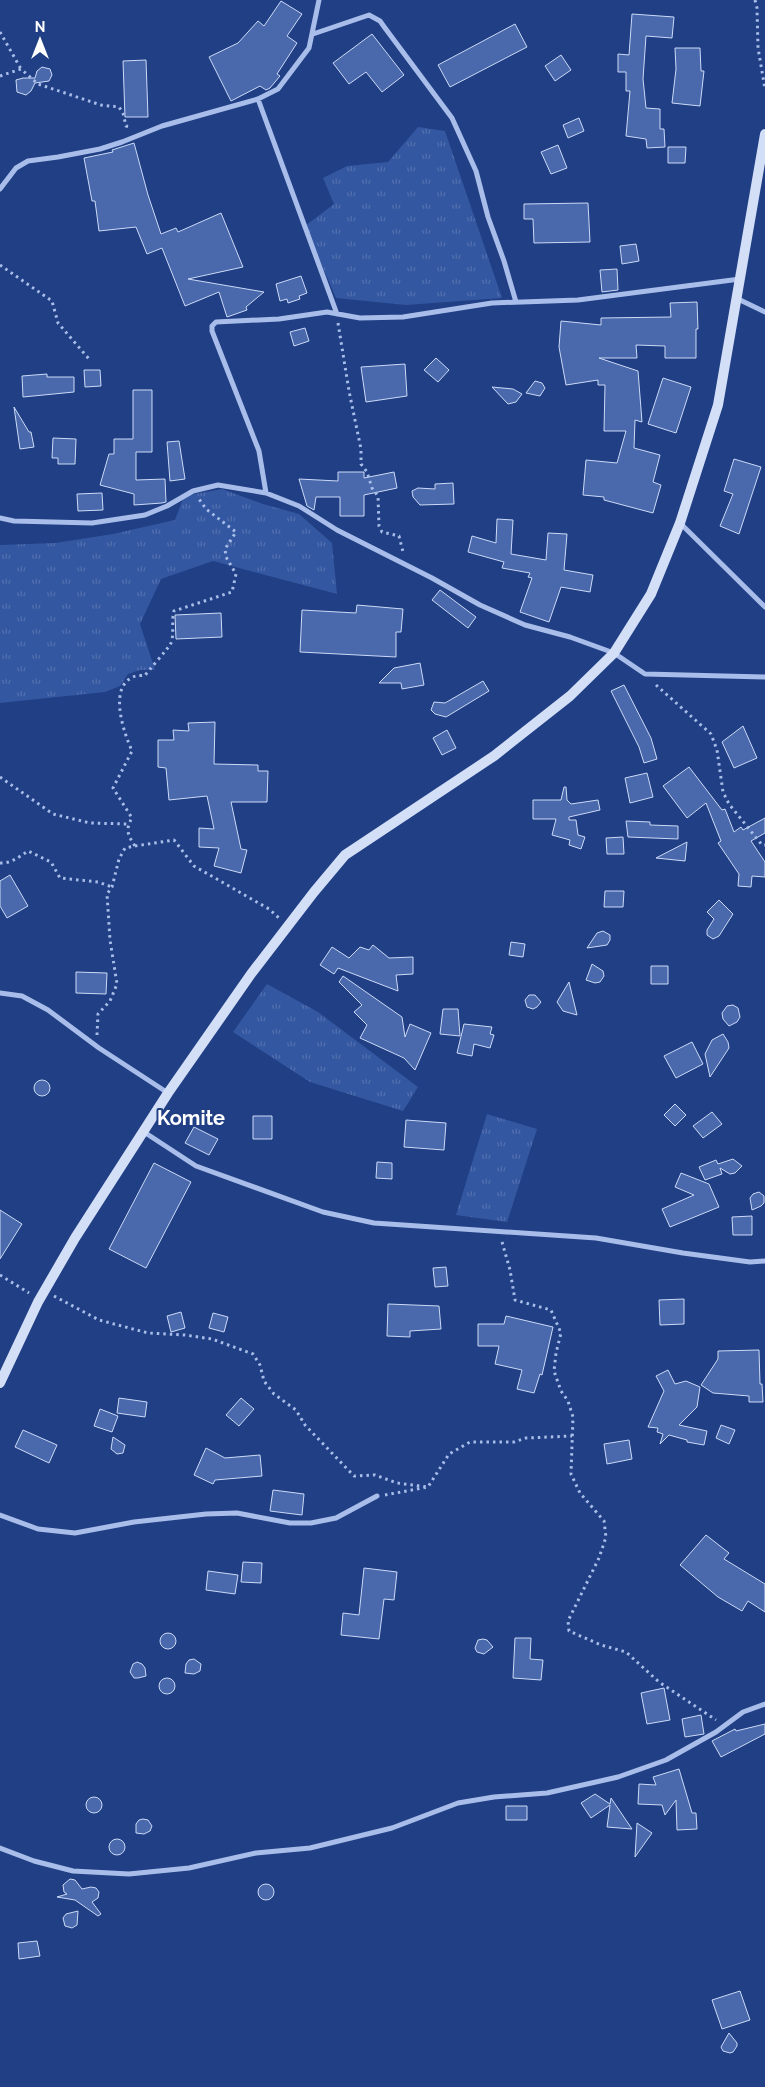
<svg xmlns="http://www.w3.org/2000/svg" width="765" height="2087" font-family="Raleway,sans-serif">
<defs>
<pattern id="grass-tufts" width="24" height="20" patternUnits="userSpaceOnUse" patternTransform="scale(1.25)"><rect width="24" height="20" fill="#3457a1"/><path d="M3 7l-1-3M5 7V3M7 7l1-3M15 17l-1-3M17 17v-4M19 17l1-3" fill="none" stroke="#5270af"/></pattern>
</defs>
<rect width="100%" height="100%" fill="#203f84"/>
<path fill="url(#grass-tufts)" d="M418 127 445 131 502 298 406 305 336 298 305 226 334 204 323 178 347 166 388 162Z
M222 489 263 504 299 514 332 543 337 594 213 561 161 579 140 624 155 670H140L128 674 120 686 105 692 0 703V545L55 543 113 534 175 520 184 496Z
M267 984 318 1012 418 1087 403 1111 310 1082 233 1032Z
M487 1114 537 1129 507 1222 456 1215Z"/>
<path fill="#4969ac" stroke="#ccdaf7" d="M281 1 302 14 287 36 297 43 277 74 280 76 270 88 266 90 260 86 231 101 209 57 238 43 258 21 264 26Z
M632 14 674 17 672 38 646 36 643 79 646 108 660 109V129H664L665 147 647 148 646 139 626 136 630 91H626V72H618V54L629 55Z
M515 24 527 47 450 87 438 65Z
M372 34 404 75 382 92 366 72 349 84 333 63Z
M675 48H700L701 71H704L700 106 672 103 676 69Z
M561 55 571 70 555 81 545 66Z
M146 60 148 117H125L123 61Z
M42 67 50 69 52 75 49 81 35 83 31 91 26 95 17 92 16 80 23 78H35L37 71Z
M579 118 584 131 568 138 563 125Z
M134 143 148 195 161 234 176 228 178 232 221 213 243 267 188 279 264 292 246 307 247 310 227 317 219 292 185 306 162 248 147 254 136 227 99 231 95 201H92L84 158 113 152 112 150Z
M558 145 567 168 551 174 541 152Z
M668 147H686L685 163H668Z
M588 203 590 242 534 243 533 219H524V204Z
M636 244 639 261 622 264 620 246Z
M617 269 618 290 602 292 600 270Z
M301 276 307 293 299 296 300 299 288 303 287 299 280 301 276 284Z
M697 302 698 329H696V358H665V346L636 345 637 358H599L638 371 642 422 635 420 634 448 660 455 653 482 661 485 653 513 604 500V497L583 495 586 460 617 463 626 431H604L605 385H598V380L566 385 559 347 561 321 601 325V318L671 317 670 303Z
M305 328 309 341 294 346 290 332Z
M436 358 449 370 438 382 424 370Z
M405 364 407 396 366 402 361 367Z
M84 370H100L101 386 85 387Z
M47 374V377H74V392L23 397 22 376Z
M663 378 691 387 676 433 648 424Z
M535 381 542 383 545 388 540 396 526 393Z
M492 387 513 389 522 394 516 402 508 404Z
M133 390H152V452H136V480L165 479 166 502 162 503 134 505V494L100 485 109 454H114V439H133Z
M14 407 29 432H31L34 447 20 449Z
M53 438 76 439 75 464H58V458H52Z
M179 441 185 479 170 481 167 442Z
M734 459 761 467 739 534 720 526 733 494 724 491Z
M338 472H364V478L394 472 397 488 364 495V516H340V497H316L314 510 307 506 299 479 338 481Z
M453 483 454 504 420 505 413 497 412 491 418 488 435 489V484Z
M102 493 103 510 78 511 77 494Z
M497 519 513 520 511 554 546 560 548 533 567 534 564 570 593 575 590 592 561 587 549 622 520 612 532 578 528 577 530 573 502 568 504 562 468 552 472 536 496 543Z
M440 590 476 617 468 628 432 600Z
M357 605 403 609 401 632H396V657L300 652 302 610 356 613Z
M221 613 222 637 176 639 175 615Z
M420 663 424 685 402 689 401 683H379L394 668Z
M483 681 489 691 446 717 435 714 431 710 434 702 445 703Z
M624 685 651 738 657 759 644 763 639 747 611 691Z
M215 722 214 764 258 765V771H268L267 802H231L241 849 247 850 241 873 214 866 219 848 199 847V828L214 829 207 796 169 800 166 768 158 767V740H174L173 730 189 731 188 723Z
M743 726 757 758 734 768 722 742Z
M447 730 456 748 442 755 433 738Z
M689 767 722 810 725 809 734 832 741 827 743 830 765 818V833L751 841 765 862V877L752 876 751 887 738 886 739 874 718 843 721 841 706 803 687 818 663 786Z
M647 773 653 797 630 803 625 778Z
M564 787H566L567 800 571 804 598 800 600 810 569 817V820H576L578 835 585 837 581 849 569 845 570 840 552 835 556 819H533V800H561Z
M626 821 650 822V825L678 826V839L628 837Z
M623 837 624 854H607L606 838Z
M687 842 685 861 656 858Z
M10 875 28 906 7 918 0 906V881Z
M605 891H624L623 907H604Z
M719 900 733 914 719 936 713 939 707 935V930L714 919 707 912Z
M603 931 610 935V940L607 945 587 948 597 933Z
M511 942 525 944 523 957 509 955Z
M373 945 389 958 413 957V974L396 975 398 991 338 968 334 974 320 965 332 947 349 958 360 947 369 950Z
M592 964 603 971 604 976 600 982 595 983 586 980Z
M651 966H668V984H651Z
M76 972 107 973 106 994 76 993Z
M343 976 402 1017 405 1037 410 1024 431 1033 415 1070 404 1058 360 1038 367 1025 354 1012 362 1005 339 982Z
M569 982 577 1015 563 1011 557 1002Z
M529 995H535L541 1002 537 1007 533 1009 527 1007 525 1000Z
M733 1005 738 1008 740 1017 737 1022 729 1026 723 1019 722 1013 727 1006Z
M443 1009H458L460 1036 440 1034Z
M464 1024 492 1027 490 1034 494 1035 490 1048 474 1044 472 1056 457 1053Z
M723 1034 728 1042 729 1048 710 1077 705 1054 712 1040Z
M692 1042 703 1064 676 1078 664 1056Z
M34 1088a8 8 0 1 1 16 0a8 8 0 1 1-16 0Z
M675 1104 686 1115 675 1126 664 1115Z
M712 1112 722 1124 703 1138 693 1126Z
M253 1116H272V1139H253Z
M406 1120 446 1123 444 1150 404 1147Z
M194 1127 218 1139 209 1155 185 1143Z
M733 1159 742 1166 735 1173 730 1174 720 1168 722 1174 705 1180 699 1167 716 1160 718 1164Z
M377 1162 392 1163V1179L376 1178Z
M154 1163 191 1182 146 1268 109 1249Z
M681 1173 709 1184 719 1207 670 1227 662 1209 694 1195 675 1187Z
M759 1192 764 1196V1203L761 1206 752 1210 750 1198 753 1194Z
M0 1210 22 1224 0 1259Z
M752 1216V1235H733L732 1217Z
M446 1267 448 1286 435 1287 433 1268Z
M684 1299V1324L660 1325 659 1300Z
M388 1304 439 1306 441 1329 410 1331V1337L387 1336Z
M181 1312 185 1328 171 1332 167 1316Z
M213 1313 228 1317 224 1332 209 1328Z
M506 1316 553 1327 542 1375 540 1374 534 1393 517 1389 522 1370 495 1364 499 1346H478V1324H504Z
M759 1350 760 1384H762L763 1402H749V1396L713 1393 701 1385 718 1359V1351Z
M668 1370 675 1384 686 1381 700 1387 697 1407 679 1425 707 1431 704 1445 687 1442V1440L669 1435 660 1444 663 1434 657 1432 658 1428 648 1427 664 1391 656 1376Z
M119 1398 147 1402 145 1417 117 1413Z
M241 1398 254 1409 239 1426 226 1415Z
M100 1409 118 1416 112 1432 94 1426Z
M721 1425 735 1430 729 1444 716 1438Z
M23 1430 57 1445 49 1463 15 1447Z
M113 1437 125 1445 123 1453 117 1454 111 1449Z
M629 1440 632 1459 607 1464 604 1444Z
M206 1448 225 1458 260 1455 262 1476 215 1480 213 1484 194 1475Z
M273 1490 304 1494 302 1515 270 1511Z
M706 1535 729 1553 724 1559 765 1584V1612L748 1601 742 1611 718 1597 680 1565Z
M243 1562 262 1563 261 1583 241 1582Z
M364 1568 397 1572 394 1600 384 1599 379 1639 341 1635 343 1613 359 1615Z
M208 1571 238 1575 235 1594 206 1590Z
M160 1641a8 8 0 1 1 16 0a8 8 0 1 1-16 0Z
M515 1638H531L530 1659 543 1660 541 1680 513 1678Z
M483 1639 487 1640 493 1647 484 1654 477 1652 475 1648 478 1640Z
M194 1659 201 1664 200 1671 194 1674 185 1673 186 1664 189 1660Z
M137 1662 142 1664 145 1668 146 1676 138 1678H134L130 1672 133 1664Z
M159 1686a8 8 0 1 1 16 0a8 8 0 1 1-16 0Z
M664 1688 670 1720 647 1724 641 1693Z
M701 1715 704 1734 685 1737 682 1719Z
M765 1724V1734L721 1757 712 1741 735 1729 736 1731Z
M679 1769 692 1813H696L697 1829 677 1830 676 1800 665 1815 662 1805 638 1804 639 1784 656 1785 653 1777Z
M595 1794 610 1804 611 1798 632 1829 607 1827 610 1805 591 1818 581 1803Z
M86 1805a8 8 0 1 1 16 0a8 8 0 1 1-16 0Z
M506 1806H527V1820H506Z
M143 1819 148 1820 152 1826 150 1831 144 1834 136 1833V1824L139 1820Z
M637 1823 652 1833 635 1857Z
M109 1847a8 8 0 1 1 16 0a8 8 0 1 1-16 0Z
M70 1879 75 1880 82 1889 91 1887 96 1888 99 1892 98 1898 92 1902 101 1914 98 1916 75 1900 57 1897 67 1894 64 1892 63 1885Z
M258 1892a8 8 0 1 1 16 0a8 8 0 1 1-16 0Z
M78 1911 77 1925 72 1928 65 1926 63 1918 66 1914Z
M37 1941 40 1956 19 1959 18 1943Z
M740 1991 750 2020 722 2029 712 2000Z
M729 2033 737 2043V2046L733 2052 730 2053 723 2051 721 2047Z"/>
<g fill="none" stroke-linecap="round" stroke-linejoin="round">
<path stroke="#a8bde9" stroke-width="3" stroke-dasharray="2.5 4" stroke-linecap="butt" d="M755 0 757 8 758 48 765 89
M0 32 21 69
M0 76 21 69 38 84 101 105 119 107 123 113 126 126 130 127
M0 265 52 301 58 323 89 359
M338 323 349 391 361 449V464L367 472 372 488 378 496 379 526 382 532 399 536 403 552
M656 685 711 734 717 750 723 792 729 804 762 845H765
M0 777 53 814 90 823 128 824
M135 846 174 840 194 866 269 909 279 918
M0 863C10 864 19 857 28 851L51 862 60 878 98 882 112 887
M97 1035 98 1014 110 1001 117 984 110 940 107 894 112 887 119 859 125 848 135 846C128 836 125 829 132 818L113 788 132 751C124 733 108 688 133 677 137 675 142 676 145 675 147 673 168 648 170 645 175 637 171 621 174 611L232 592 236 574 226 557 225 549 236 532 206 509 199 499
M502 1242 510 1270 515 1300 551 1310 561 1333 556 1353 554 1371 561 1391 568 1401 573 1417 571 1474 580 1493 604 1521 606 1537 599 1558 568 1621 569 1631 601 1645 626 1652 659 1682 716 1720
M0 1275 29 1293
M54 1296 99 1320 148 1333 185 1335 212 1339 253 1354 260 1365 264 1381 274 1394 296 1410 305 1425 354 1476 375 1475 397 1483 428 1487
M385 1495 428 1487 449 1454 470 1442H514L526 1438 572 1436"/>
<path stroke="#a8bde9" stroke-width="5" d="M313 34 369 15 380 21 385 28 452 118 476 171 488 217 504 261 516 302
M258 99 337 314
M0 189 16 168 28 161 58 157 100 149 122 142 162 126 258 99 278 89 309 48 319 0
M738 299 765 312
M266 493 259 451 212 331V326L216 322 279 319 327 312 360 318 403 317 492 303 578 300 740 279
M0 518 14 521 92 523 145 515 167 506 193 491 218 485 266 493 299 506 337 530 432 578 480 605 525 625 570 637 614 653 645 674 765 677
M680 523 765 607
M0 993 22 996 48 1010 99 1048 168 1093
M144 1132 196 1166 323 1212 374 1223 596 1238 683 1253 750 1262 765 1261
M0 1515 38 1529 75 1533 134 1522 206 1514 237 1513 290 1523H311L336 1518 377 1496
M0 1848 34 1861 73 1871 129 1874 189 1868 256 1853 310 1848 392 1828 458 1803 494 1797 547 1793 618 1777 666 1760 716 1732 743 1712 765 1704"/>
<path stroke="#d3def7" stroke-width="10" d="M0 1383 38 1302 75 1238 168 1093 251 974 314 892 345 855 494 756 570 696 614 653 651 594 680 523 718 405 765 134"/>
</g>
<g text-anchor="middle" stroke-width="4" stroke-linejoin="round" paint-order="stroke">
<g font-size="20" font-weight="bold" fill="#fff" stroke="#203f84">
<text x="191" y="1125">Komite</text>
</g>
</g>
<g transform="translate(40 40)" stroke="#203f84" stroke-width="4" paint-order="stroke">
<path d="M0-4L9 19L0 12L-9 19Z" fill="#ffffff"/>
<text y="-8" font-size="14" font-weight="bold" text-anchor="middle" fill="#ffffff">N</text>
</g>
</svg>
